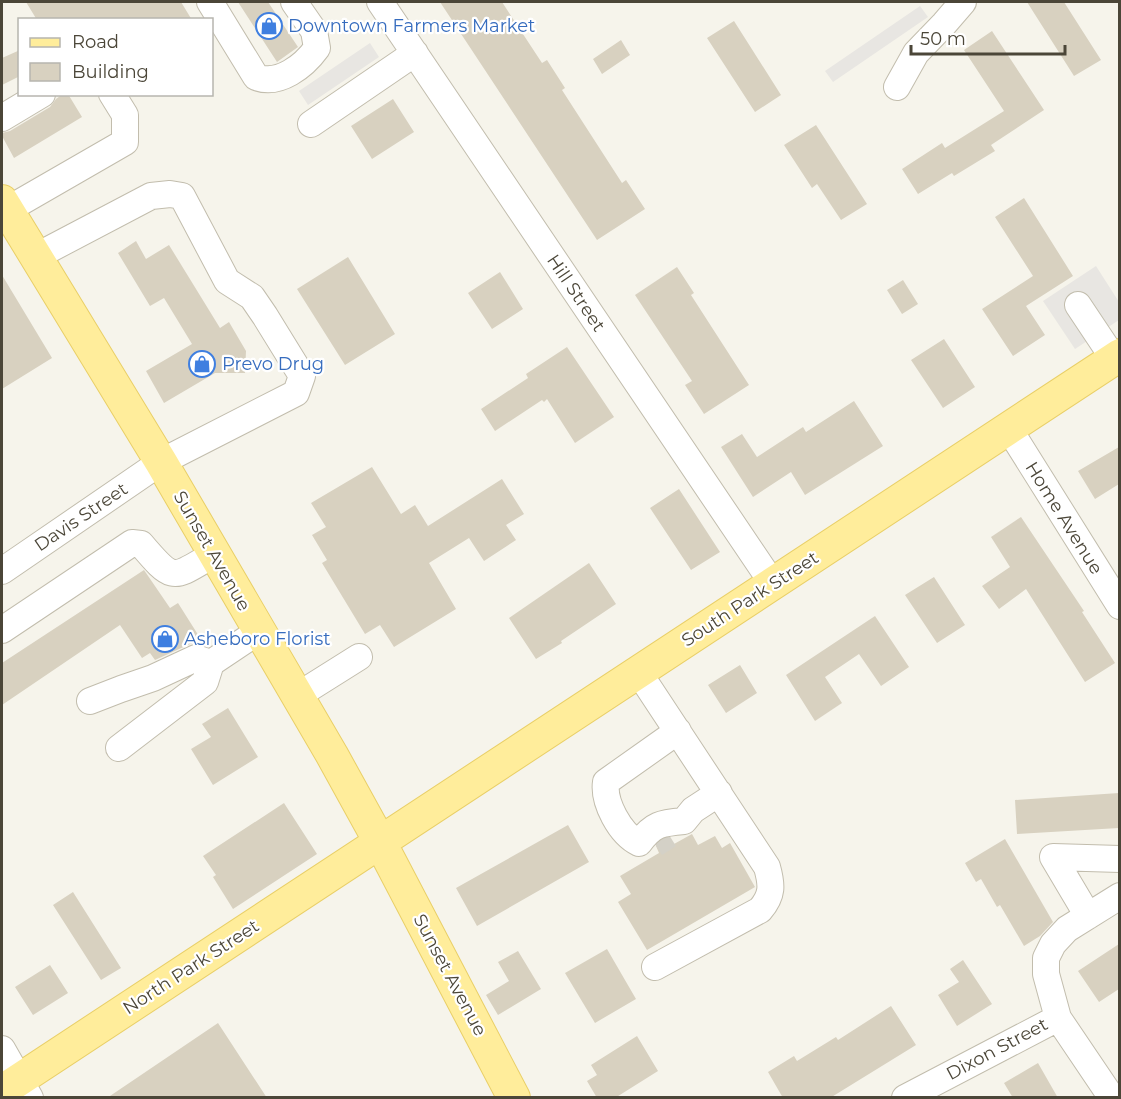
<svg xmlns="http://www.w3.org/2000/svg" width="1121" height="1099" font-family="Montserrat,sans-serif">
<rect width="100%" height="100%" fill="#f6f4eb"/>
<path fill="#e8e6e2" d="M920 6 928 17 833 82 825 71Z
M370 43 379 57 308 105 299 91Z
M1096 266 1119 302V320L1075 349 1043 301Z"/>
<path fill="#d8d1c0" d="M26 2H181L192 20H37Z
M238 2H268L298 47 277 62Z
M440 2H502L542 63 547 60 565 88 562 90 622 183 626 180 645 209 597 240Z
M1027 2H1064L1101 60 1074 76Z
M734 21 781 95 755 112 707 38Z
M992 31 1044 110 991 145 995 151 954 176 952 173 918 194 902 169 942 143 945 148 1004 111 964 50Z
M621 40 630 55 602 74 593 59Z
M20 50V76L2 85V58Z
M63 94H68L82 117 14 158 2 136V133L10 131 50 107 56 99Z
M393 99 414 132 372 159 351 126Z
M816 125 867 204 841 220 817 184 812 188 784 145Z
M1024 198 1073 276 1026 306 1045 335 1013 356 982 309 1033 276 995 217Z
M136 241 146 259 169 245 220 328 229 322 246 351 245 373H215L164 403 146 371 192 344 164 298 150 306 118 253Z
M348 257 395 334 345 365 297 289Z
M677 267 694 293 691 295 749 385 704 414 685 385 692 381 635 295Z
M500 272 523 309 492 329 468 293Z
M2 275 52 358 2 389Z
M903 280 918 304 902 314 887 290Z
M944 339 975 387 943 408 911 360Z
M567 347 614 417 575 443 547 399 544 402 542 400 495 431 481 409 528 378 526 374Z
M854 401 883 446 805 495 791 472 753 497 721 447 742 434 757 457 803 427 806 432Z
M1119 447V484L1095 499 1078 471Z
M372 467 401 514 415 505 428 526 502 479 524 514 506 525 516 540 484 561 469 538 429 563 456 609 394 647 380 625 365 634 322 563 327 560 312 535 326 527 311 503Z
M679 489 720 552 691 570 650 508Z
M1021 517 1084 611 1082 612 1115 663 1085 682 1026 589 999 609 982 586 1010 567 991 537Z
M589 563 616 604 561 641 562 643 536 659 509 618Z
M144 570 170 608 178 603 202 641 190 644 155 660 150 653 142 658 120 625 2 705V663Z
M934 577 965 625 937 643 905 595Z
M875 616 909 667 881 686 859 654 825 677 842 703 815 721 786 675Z
M740 665 757 693 726 713 708 685Z
M228 708 258 757 213 785 191 749 211 737 202 724Z
M1119 793V828L1017 834 1015 800Z
M284 803 317 854 233 909 213 877 216 875 203 856Z
M568 825 589 862 477 926 456 888Z
M692 834 698 845 715 836 722 848 730 843 755 887 647 950 618 902 631 894 620 876 659 853 656 846 662 841 670 838 674 844Z
M1005 839 1053 922 1040 936 1024 946 1000 905 997 907 981 879 976 882 965 863Z
M73 892 121 968 101 980 53 905Z
M1119 944V989L1099 1002 1078 971Z
M607 949 636 999 595 1023 565 973Z
M518 951 541 989 498 1015 486 995 509 981 498 962Z
M963 960 992 1004 957 1026 938 995 959 982 950 969Z
M50 965 68 993 33 1015 15 987Z
M891 1006 916 1045 830 1098H783L768 1072 794 1056 797 1061 836 1037 838 1040Z
M218 1023 267 1098H107Z
M637 1036 658 1071 615 1098H597L587 1081 597 1075 591 1065Z
M1038 1063 1058 1098H1013L1004 1083Z"/>
<g fill="none" stroke-linecap="round" stroke-linejoin="round">
<path stroke="#d4d1c7" stroke-width="26" stroke-dasharray="26 13" stroke-linecap="butt" d="M655 844 669 835"/>
<defs>
<path id="minor" d="M210 2 256 77C279 86 304 66 317 48L314 31 294 2
M380 2 773 584
M897 87 916 53 944 24 963 2
M2 118 42 94
M311 124 415 53
M7 210 125 142V115L112 94
M1078 305 1114 359
M1009 429 1120 606
M2 571 161 462 296 393 302 376 265 316 252 297 227 281 182 196 170 194 151 196 35 257
M2 630 132 543 141 544C174 583 172 579 214 554
M639 673 767 867C772 885 773 895 760 910L655 967
M297 696 359 657
M90 701 121 689 153 678 196 658 211 663
M678 731 606 782C603 802 620 834 639 843 653 824 661 823 684 821L693 810 719 793
M119 748 205 682 211 663 259 631
M1088 916 1053 857 1120 859
M2 1049 30 1098
M905 1098 1058 1018
M1112 1098 1058 1018 1046 974V958L1053 944 1067 929 1120 896"/>
<path id="major" d="M2 201 161 462 332 755 380 842 514 1098
M2 1091 1120 355"/>
</defs>
<use href="#minor" stroke="#c2bdad" stroke-width="28"/>
<use href="#major" stroke="#e9cf67" stroke-width="34"/>
<use href="#minor" stroke="#fff" stroke-width="26"/>
<use href="#major" stroke="#ffed9b" stroke-width="32"/>
</g>
<defs>
<symbol id="shop-ring" viewBox="-11 -11 22 22"><circle r="9.5" fill="#fff" stroke="#3f7fe0" stroke-width="1.5"/><path d="M-5-2.5h2.3a2.7 3.5 0 0 1 5.4 0H5L5.5 6h-11ZM-1.5-2.5h3a1.5 2.3 0 0 0-3 0Z" fill="#3f7fe0"/></symbol>
</defs>
<g fill-rule="evenodd">
<use href="#shop-ring" x="254" y="11" width="30" height="30"/>
<use href="#shop-ring" x="187" y="349" width="30" height="30"/>
<use href="#shop-ring" x="150" y="624" width="30" height="30"/>
</g>
<g text-anchor="middle" stroke-width="4.5" stroke-linejoin="round" paint-order="stroke">
<g font-size="18" fill="#366cbe" stroke="#fff" text-anchor="start">
<text x="288" y="32">Downtown Farmers Market</text>
<text x="222" y="370">Prevo Drug</text>
<text x="184" y="645">Asheboro Florist</text>
</g>
<g font-size="18" fill="#4b4638" stroke="#fff">
<text transform="translate(576 293) rotate(56)" y="6">Hill Street</text>
<text transform="translate(81 517) rotate(-34)" y="6">Davis Street</text>
<text transform="translate(1064 518) rotate(58)" y="6">Home Avenue</text>
<text transform="translate(212 551) rotate(60)" y="6">Sunset Avenue</text>
<text transform="translate(750 599) rotate(-33)" y="6">South Park Street</text>
<text transform="translate(191 967) rotate(-33)" y="6">North Park Street</text>
<text transform="translate(450 975) rotate(62)" y="6">Sunset Avenue</text>
<text transform="translate(997 1049) rotate(-28)" y="6">Dixon Street</text>
</g>
</g>
<rect width="1121" height="1099" fill="none" stroke="#4b4638" stroke-width="6"/>
<rect x="18" y="18" width="195" height="78" fill="#ffffff" stroke="#b7b5af" stroke-width="1.5"/>
<rect x="30" y="38" width="30" height="9" fill="#ffed9b" stroke="#b7b5af" stroke-width="1.5"/>
<text x="72" y="48" font-size="18" fill="#4b4638">Road</text>
<rect x="30" y="63" width="30" height="18" fill="#d8d1c0" stroke="#b7b5af" stroke-width="1.5"/>
<text x="72" y="78" font-size="18" fill="#4b4638">Building</text>
<path d="M911 45v9h154v-9" fill="none" stroke="#4b4638" stroke-width="3"/>
<text x="920" y="45" font-size="18" fill="#4b4638" stroke="#ffffff" stroke-width="4.5" paint-order="stroke">50 m</text>
</svg>
